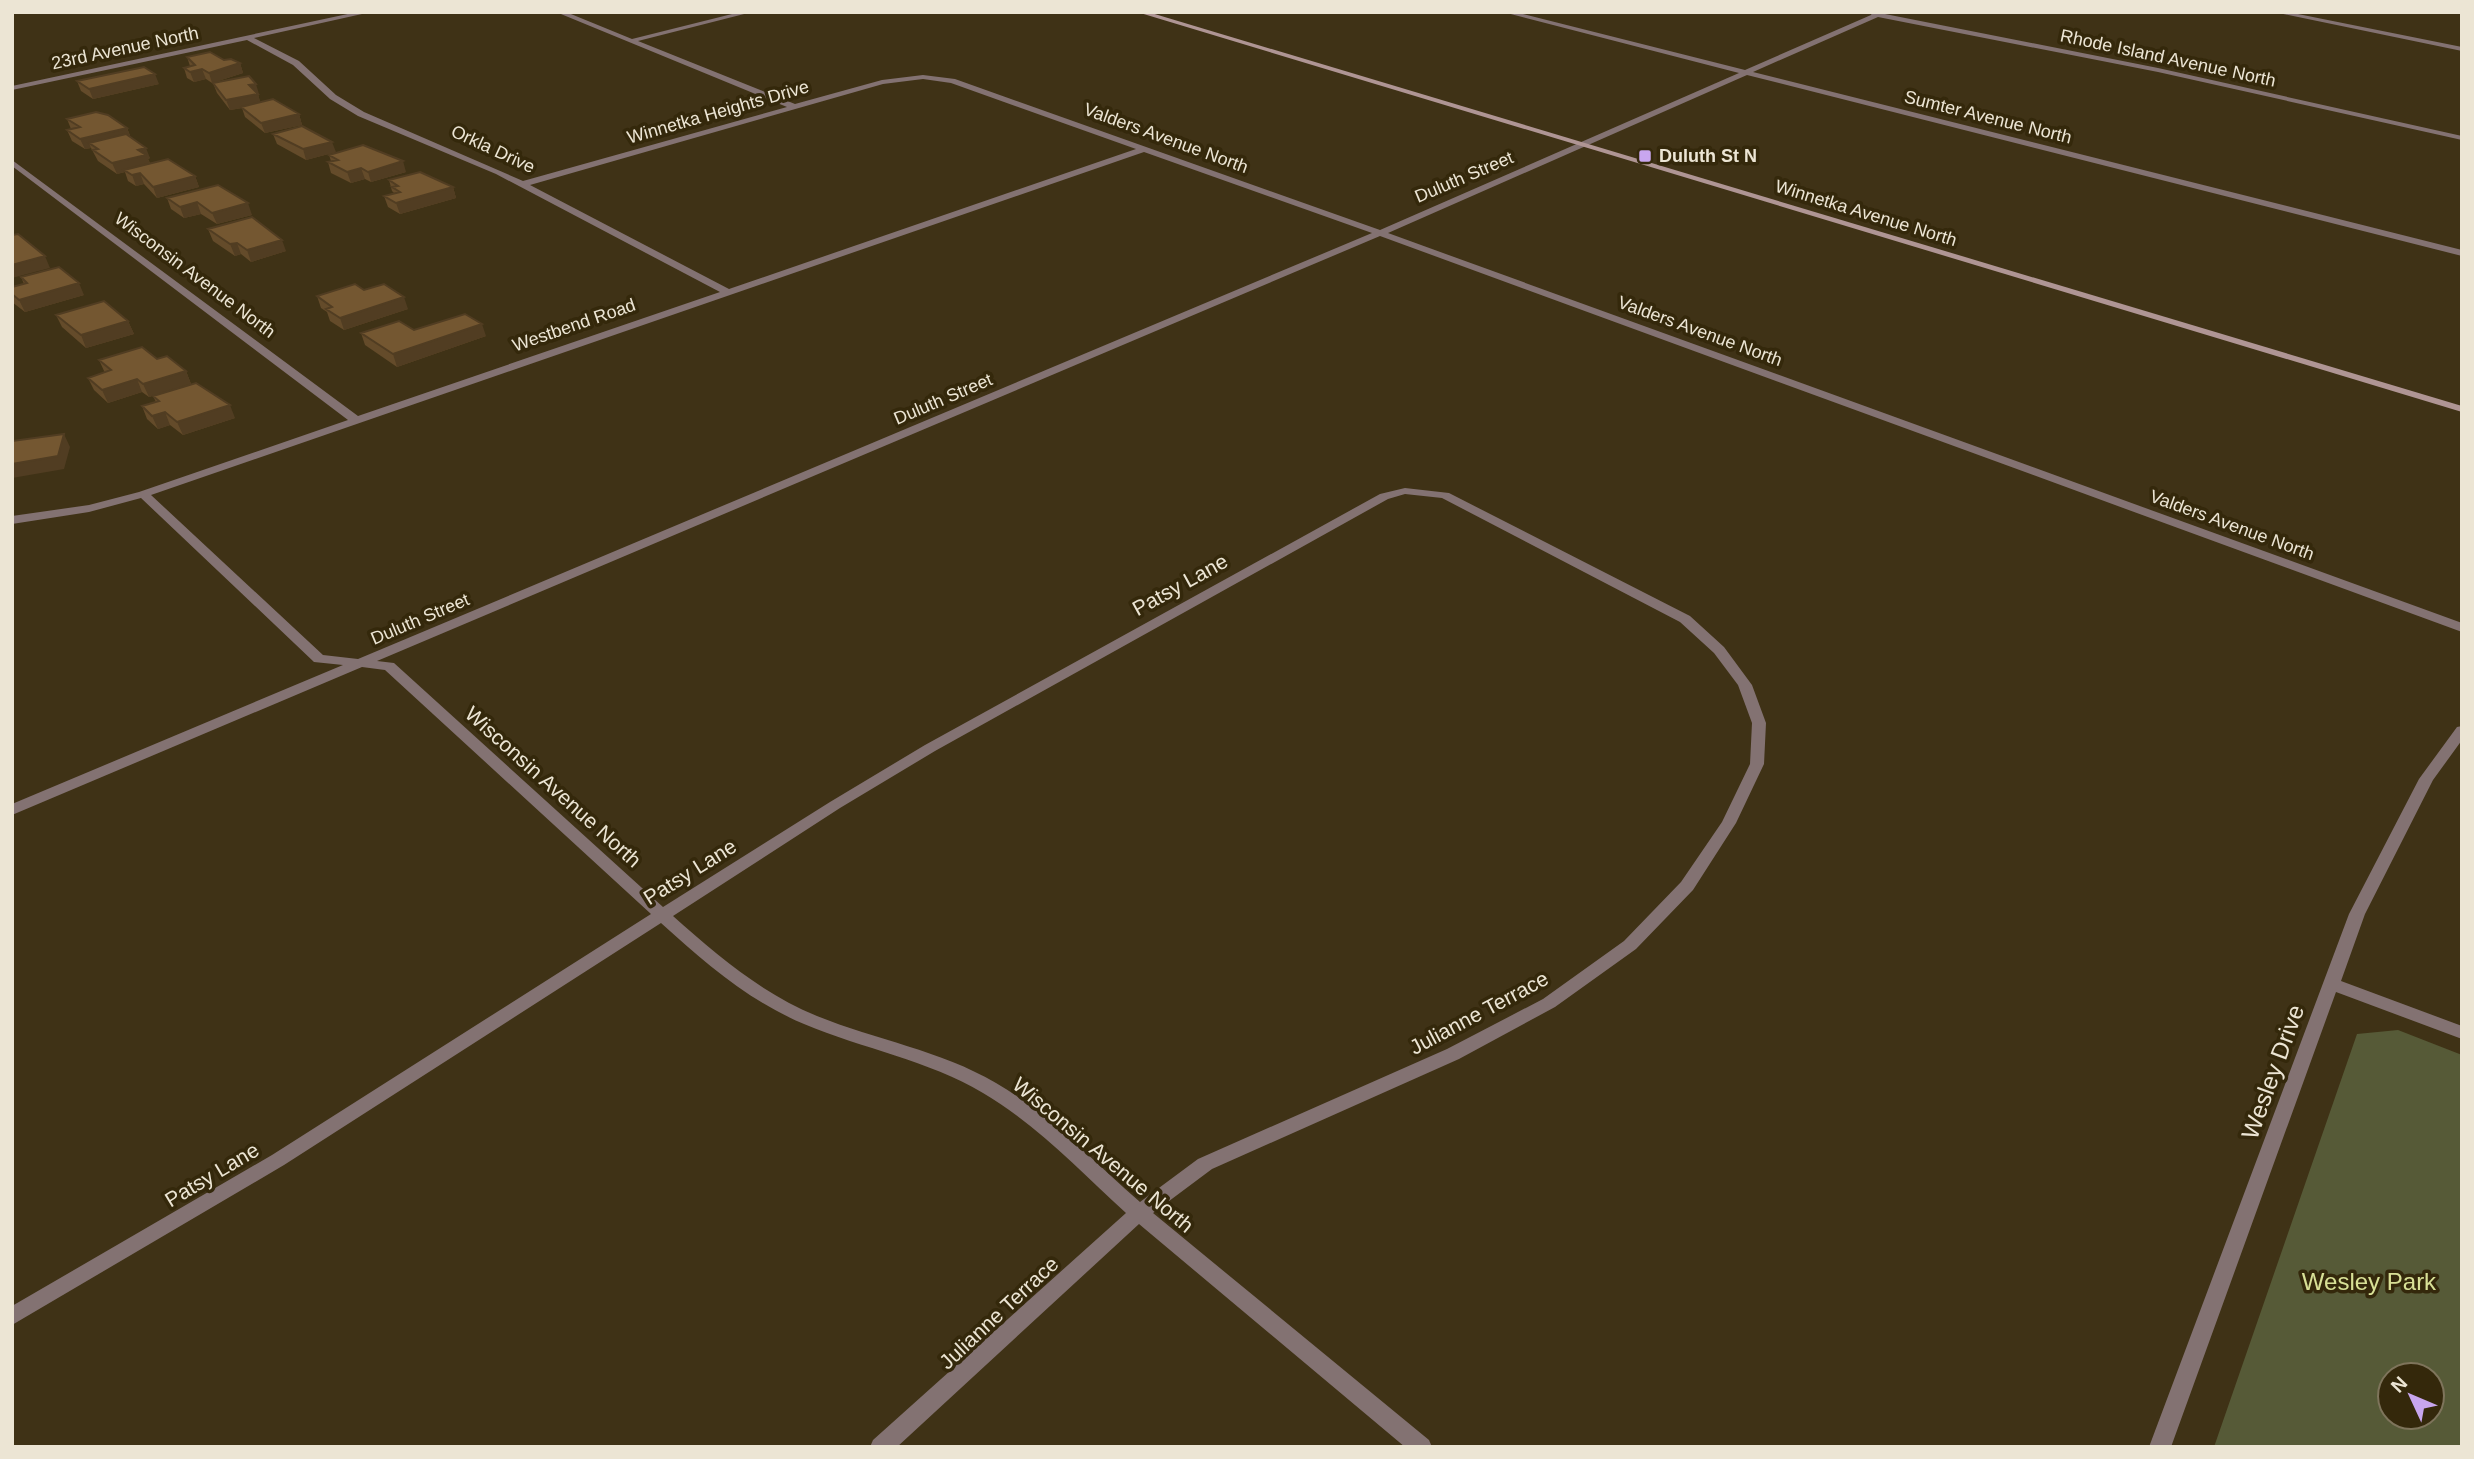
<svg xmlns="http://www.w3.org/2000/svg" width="2474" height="1459" font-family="Arial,sans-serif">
<rect width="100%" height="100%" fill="#3f3216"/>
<path fill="#565a37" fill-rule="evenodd" d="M2398 1030 2462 1055V1447H2214L2357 1034ZM2390 1375H2432V1417H2390Z"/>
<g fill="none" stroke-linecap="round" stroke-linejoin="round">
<path fill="#837272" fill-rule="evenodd" d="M357 12H371L254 38 299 61 336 95 364 112 523 181 787 107 556 12H566L632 39 740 12H752L638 41 795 104 882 80 923 75 955 79 1380 230 1739 73 1503 12H1515L1745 70 1871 15 1872 13 1887 12 1885 14 2158 68 2462 136V140L2158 72 1878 17 1753 72 2462 250V256L1747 75 1388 233 2462 623V632L1380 236 377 661 394 663 663 907 830 802 925 745 1380 494 1405 488 1449 493 1690 616 1724 647 1752 685 1766 723 1764 764 1736 823 1693 890 1636 949 1555 1007 1459 1059 1212 1169 1153 1213 1429 1440 1432 1447H1405L1139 1224 897 1447H870L873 1440 1126 1213C1081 1172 1036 1124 983 1093 928 1060 863 1049 804 1024 749 1001 705 963 661 923L284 1165 12 1325V1306L272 1155 651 914 385 670 362 667 12 815V804L343 665 314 662 141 498 89 512 12 524V516L89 505 139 492 348 420 12 166V160L358 416 720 292 496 174 358 116 330 99 293 65 247 40 12 90V86ZM923 79 951 83 1136 149 729 289 530 185 883 84ZM1144 152 1372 233 358 659 323 655 151 495ZM1405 494 1442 498 1680 622 1714 653 1738 685 1752 723 1750 764 1722 822 1681 882 1624 941 1543 999 1447 1049 1198 1159 1140 1202C1094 1162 1049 1114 996 1083 940 1050 876 1040 817 1016 761 993 717 955 673 916L840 808 935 751 1388 499Z
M2274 12H2288L2462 47V51Z
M2462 726V740L2433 780 2365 914 2341 981 2462 1026V1039L2336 992 2171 1447H2149L2349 914 2419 779 2457 727Z"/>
<path fill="#af9594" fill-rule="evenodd" d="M1137 12H1148L2462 406V412Z"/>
</g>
<path fill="#644b2a" d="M187 57 224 60 240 63 243 73 212 83 206 79 194 82 187 78 184 68 190 66Z
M77 81 159 84 93 99 81 91Z
M213 83 259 94H258L260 102 299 114 302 125 265 133 245 117 242 108 230 110 217 93Z
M67 119 127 128 131 138 150 158 148 159 150 163 195 176 199 187 157 198 144 184 136 186 128 181 125 172 117 174 98 161 91 148 85 149 72 141 67 130 71 129Z
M273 134 336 152 306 160 277 144Z
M329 155 406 172 371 182 365 179 351 183 331 173 328 162 331 161Z
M389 180 453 187 456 198 400 214 388 207 384 196 394 193 392 191Z
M218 185 252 215 217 224 201 214 184 218 171 209 167 198Z
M208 229 286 251 251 262 241 254 235 256 213 241Z
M21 277 84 295 25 312 12 302V287L24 284Z
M364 290 408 309 344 330 330 321 327 312 321 308 317 296Z
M56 315 128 321 134 334 86 348 62 327Z
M414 330 486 336 397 367 365 345 361 333Z
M157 359 186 371 191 384 149 397 142 392 108 403 94 390 88 378 105 373 99 360Z
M153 396 235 418 183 435 170 425 158 429 147 419 142 406 156 402Z"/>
<path fill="#513d22" d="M240 63 243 73 212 83 209 73Z
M202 69 206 79 194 82 190 72Z
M155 74 159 84 93 99 89 89Z
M256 84 259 94 253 95 249 85Z
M258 94 261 105 230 110 226 100Z
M299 114 302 125 265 133 261 123Z
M127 128 131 138 89 143 91 148 85 149 80 139Z
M332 142 336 152 306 160 303 149Z
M146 148 150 158 148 159 151 166 124 170 125 172 117 174 112 163 138 150Z
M403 161 406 172 371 182 368 172Z
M361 168 365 179 351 183 347 172Z
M140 173 144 184 136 186 132 175Z
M195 176 199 187 157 198 153 187Z
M453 187 456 198 400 214 396 203Z
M197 202 201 214 184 218 180 207Z
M248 203 252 215 217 224 212 213Z
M282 240 286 251 251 262 247 250Z
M237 243 241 254 235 256 230 244Z
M45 256 50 268 12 278V265Z
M79 283 84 295 25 312 19 300Z
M404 297 408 309 344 330 340 318Z
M128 321 134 334 86 348 81 335Z
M482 324 486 336 397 367 393 354Z
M186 371 191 384 149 397 143 384Z
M137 379 142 392 108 403 102 390Z
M230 405 235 418 183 435 177 422Z
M165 412 170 425 158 429 152 416Z
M64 434 70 447 64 469 12 478V464Z"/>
<path fill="#745731" stroke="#513d22" stroke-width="2" d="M210 52 224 60 231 59 240 63 209 73 202 69 190 72 184 68 195 65 187 57Z
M144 67 155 74 89 89 77 81Z
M249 76 256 84 249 85 258 94 226 100 213 83Z
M273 99 299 114 261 123 241 107Z
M96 112 108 115 127 128 80 139 67 130 80 127 67 119Z
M302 126 332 142 303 149 273 134Z
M126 134 146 148 138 150 146 155 112 163 93 150 98 149 89 143Z
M363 145 403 161 368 172 361 168 347 172 328 162 338 160 329 155Z
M168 159 195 176 153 187 140 173 132 175 124 170Z
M420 172 453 187 396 203 384 196 400 192 392 187 398 186 389 180Z
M218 185 248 203 212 213 197 202 180 207 167 198Z
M252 217 282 240 247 250 237 243 230 244 208 229Z
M18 234 45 256 12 265V235Z
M59 267 79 283 19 300 12 294V287L27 283 21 277Z
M355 284 364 290 384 284 404 297 340 318 326 309 332 307 317 296Z
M104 301 128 321 81 335 56 315Z
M465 314 482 324 393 354 361 333 399 321 414 330Z
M142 347 157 359 167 356 186 371 143 384 137 379 102 390 88 378 111 370 99 360Z
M196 383 230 405 177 422 165 412 152 416 142 406 159 401 153 396Z
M64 434 58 456 12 464V441Z"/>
<rect fill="#c8a6ef" stroke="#34280b" stroke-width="2.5" x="1638" y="149" width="14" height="14" rx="3.5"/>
<g text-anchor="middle" stroke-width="7" stroke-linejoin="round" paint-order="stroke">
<g font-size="18" fill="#ece5d4" stroke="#34280b">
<text transform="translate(125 48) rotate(-12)" y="6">23rd Avenue North</text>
<text transform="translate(2168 58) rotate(12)" y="6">Rhode Island Avenue North</text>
<text transform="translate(718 112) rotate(-16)" y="6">Winnetka Heights Drive</text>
<text transform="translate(1988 117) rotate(14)" y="6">Sumter Avenue North</text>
<text transform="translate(1166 138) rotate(20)" y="6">Valders Avenue North</text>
<text transform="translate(493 149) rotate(25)" y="6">Orkla Drive</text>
<text transform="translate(1464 177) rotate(-23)" y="6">Duluth Street</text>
<text transform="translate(1866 213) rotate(17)" y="6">Winnetka Avenue North</text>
<text transform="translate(195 275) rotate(37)" y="6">Wisconsin Avenue North</text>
<text transform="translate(574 325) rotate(-19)" y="6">Westbend Road</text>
<text transform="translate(1700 331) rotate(20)" y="6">Valders Avenue North</text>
<text transform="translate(943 399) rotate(-23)" y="6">Duluth Street</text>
<text transform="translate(2232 525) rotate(20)" y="6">Valders Avenue North</text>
<text transform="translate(420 619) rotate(-23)" y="6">Duluth Street</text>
</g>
<g font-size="18" font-weight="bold" fill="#ece5d4" stroke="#34280b" text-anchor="start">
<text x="1659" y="162">Duluth St N</text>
</g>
<g font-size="21" fill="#ece5d4" stroke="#34280b">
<text transform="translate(1180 585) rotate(-29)" y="7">Patsy Lane</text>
<text transform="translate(553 787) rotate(42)" y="7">Wisconsin Avenue North</text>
<text transform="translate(690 872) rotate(-32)" y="7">Patsy Lane</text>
<text transform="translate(1479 1013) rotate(-28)" y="7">Julianne Terrace</text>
<text transform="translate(1103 1155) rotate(40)" y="7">Wisconsin Avenue North</text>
<text transform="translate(212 1175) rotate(-31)" y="7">Patsy Lane</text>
<text transform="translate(999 1313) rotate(-43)" y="7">Julianne Terrace</text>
</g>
<g font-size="24" fill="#ece5d4" stroke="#34280b">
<text transform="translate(2273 1072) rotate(-70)" y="8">Wesley Drive</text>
</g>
<g font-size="24" fill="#d8e096" stroke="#34280b">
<text x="2369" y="1290">Wesley Park</text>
</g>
</g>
<rect width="2474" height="1459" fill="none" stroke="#ece5d4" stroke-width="28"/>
<g transform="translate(2411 1396) rotate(314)"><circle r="33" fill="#34280b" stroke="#7e745b" stroke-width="2"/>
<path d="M0-5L12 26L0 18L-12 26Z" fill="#c8a6ef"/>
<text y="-10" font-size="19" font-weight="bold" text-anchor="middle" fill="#ece5d4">N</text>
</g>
</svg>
